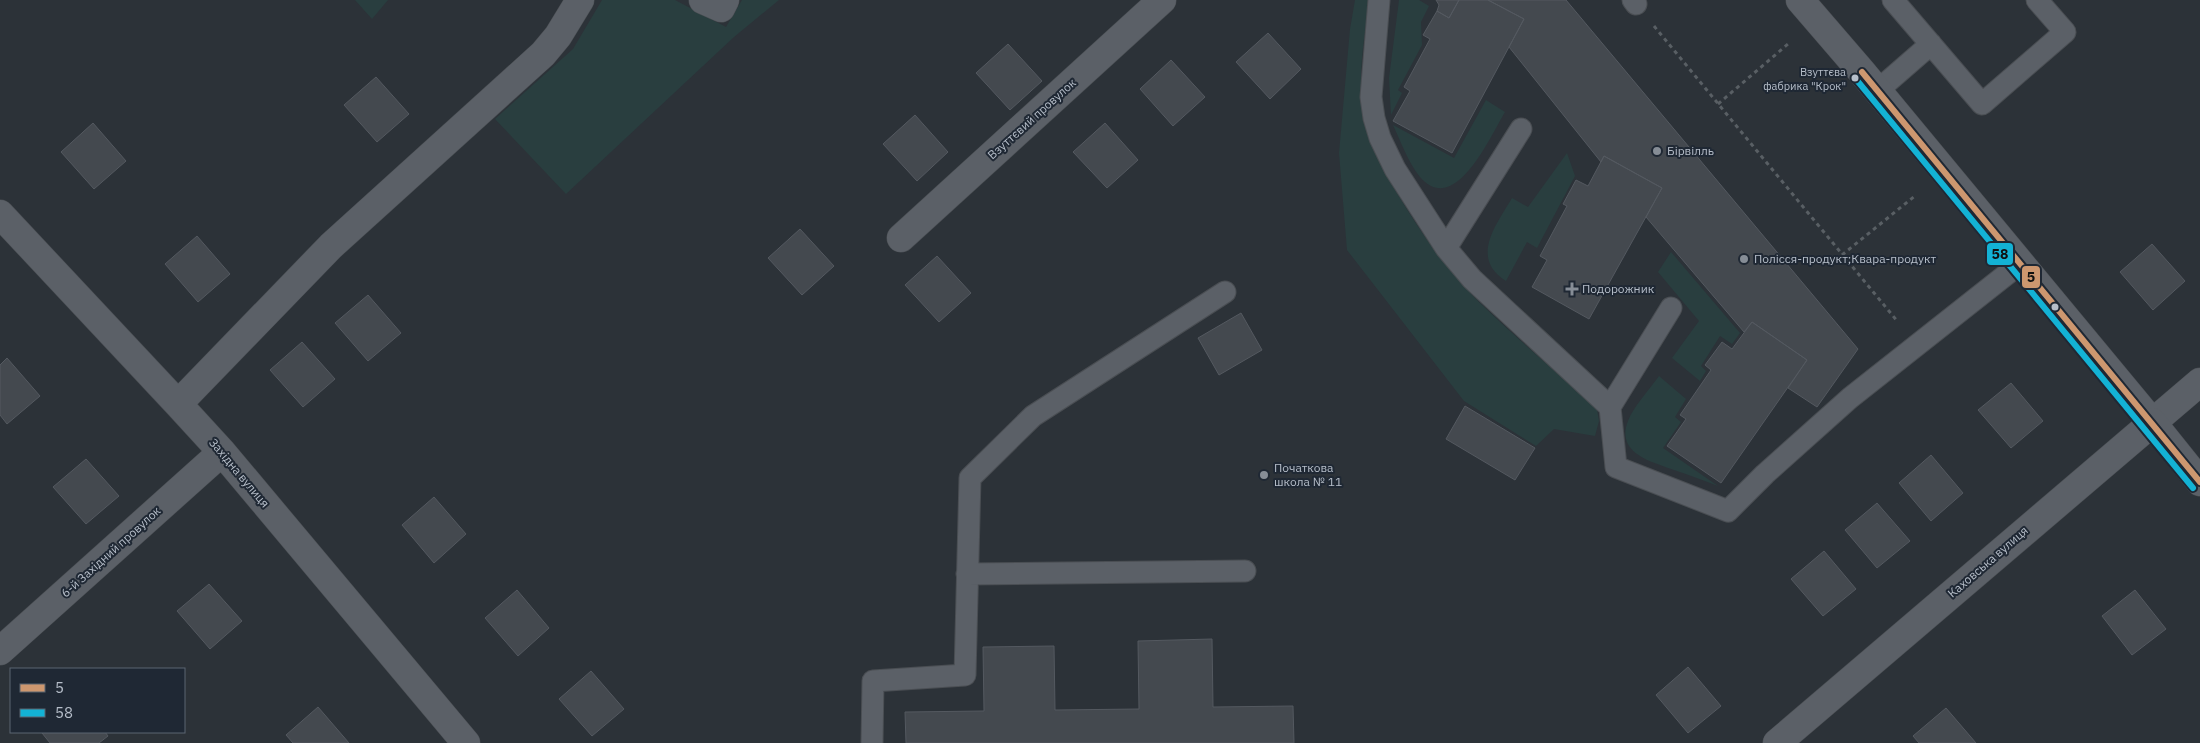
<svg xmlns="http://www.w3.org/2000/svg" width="2200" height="743" font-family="'IBM Plex Sans',sans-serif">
<rect width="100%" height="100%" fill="#2c3238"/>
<path fill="#293e3f" d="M355 0H388L372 19Z
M602 0H675L726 27 742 0H779L734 37 566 194 495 119 573 49Z
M1355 0H1370C1363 41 1356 88 1366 128 1372 151 1385 173 1397 193 1420 232 1447 270 1479 302 1517 339 1558 373 1597 409L1599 421 1595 436 1554 429 1536 446 1464 401 1347 250 1339 153 1350 29Z
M1399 0H1419L1429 6 1421 22 1422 45 1398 90 1402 93 1391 115 1389 78Z
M1486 100 1505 112C1491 135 1455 218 1420 177 1408 162 1401 142 1393 125L1454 158Z
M1567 153 1575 176 1537 248 1527 242 1506 281C1469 258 1497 224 1512 198L1528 207Z
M1671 252 1740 333 1732 344 1720 336 1701 366 1706 371 1700 381 1672 358 1699 321 1658 272Z
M1659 376 1686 399 1675 417 1681 422 1663 448 1718 486C1703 480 1689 475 1674 470 1653 462 1615 454 1628 421 1633 407 1650 389 1659 376Z"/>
<path fill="#44494f" stroke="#545960" d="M1436 0H1459L1449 18 1437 11 1439 5Z
M1459 0H1488L1524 19 1452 153 1393 121 1410 91 1404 87 1430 39 1423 35 1437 11 1449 18Z
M1488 0H1566L1858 349 1817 407 1788 388 1807 360 1752 322 1744 332 1646 217 1662 188 1604 156 1601 162 1509 47 1524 19Z
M1268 33 1301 69 1270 99 1236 62Z
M1008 44 1042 81 1010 110 976 73Z
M1171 60 1205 97 1173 126 1140 89Z
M376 77 409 114 377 142 344 105Z
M915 115 948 152 917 181 883 144Z
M93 123 126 161 94 189 61 152Z
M1105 123 1138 160 1107 188 1073 152Z
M1604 156 1662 188 1589 319 1532 287 1547 260 1540 256 1567 206 1563 204 1576 180 1588 186Z
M800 229 834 266 802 295 768 258Z
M197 236 230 274 198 302 165 264Z
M2152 244 2185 281 2153 310 2120 272Z
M937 256 971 293 939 322 905 285Z
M368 295 401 333 368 361 335 323Z
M1241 313 1262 350 1219 375 1198 338Z
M1752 322 1807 360 1721 483 1667 446 1686 419 1680 415 1711 370 1705 365 1722 342 1732 349Z
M302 342 335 379 303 407 270 370Z
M7 358 40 396 7 424 0 415V365Z
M2011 383 2043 421 2011 448 1978 410Z
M1465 406 1535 448 1515 480 1446 439Z
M1931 455 1963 493 1931 521 1899 483Z
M86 459 119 496 86 524 53 487Z
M434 497 466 534 434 563 402 525Z
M1877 503 1910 541 1877 568 1845 530Z
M1824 551 1856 589 1823 616 1791 579Z
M209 584 242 621 210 649 177 611Z
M517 590 549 628 518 656 485 618Z
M2135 590 2166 629 2132 655 2102 616Z
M1212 639 1213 707 1293 706 1294 743H906L905 712 984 711 983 647 1054 646 1055 710 1139 709 1138 641Z
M1688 667 1721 706 1688 733 1656 695Z
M591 671 624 709 592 736 559 699Z
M318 707 349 743H293L286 735Z
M1946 708 1976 743H1919L1913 736Z
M44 732H105L108 736 99 743H50L42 733Z"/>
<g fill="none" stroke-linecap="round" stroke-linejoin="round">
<defs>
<path id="service" d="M1379 0 1371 97 1374 118 1380 138 1395 169 1446 248 1472 279 1610 407 1616 467 1728 511 1765 474 1850 398 2021 263
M1633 0 1636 4
M1893 0 1982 104 2065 32 2037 0
M1877 91 1931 44
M1446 248 1521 129
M1610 407 1671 308
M967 574 1245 571
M872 743 873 681 965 675 970 478 1033 416 1225 292"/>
<path id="minor" d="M703 0 721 8 725 0
M1800 0 1862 72 2152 422
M0 214 178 404 222 452 466 743
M901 238 1162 0
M178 404 331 246 543 54 558 36 580 0
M0 651 222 452
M1777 743 2200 382"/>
<path id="tertiary" d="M2152 422 2200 482"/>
</defs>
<use href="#service" stroke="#4a4e53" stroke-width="23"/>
<use href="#minor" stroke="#4a4e53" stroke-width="29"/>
<use href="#tertiary" stroke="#4a4e53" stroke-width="29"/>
<path stroke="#595f64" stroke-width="3" stroke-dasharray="4 4" stroke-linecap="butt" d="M1654 26 1898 322
M1718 104 1788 44
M1842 255 1916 195"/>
<use href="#service" stroke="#5b6067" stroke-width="21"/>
<use href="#minor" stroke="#5b6067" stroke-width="28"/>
<use href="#tertiary" stroke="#5b6067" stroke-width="28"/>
<defs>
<path id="bus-1" d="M1862 72 2200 482"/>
<path id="bus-2" d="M1855 78 2193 488"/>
</defs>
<use href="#bus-1" stroke="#1f2834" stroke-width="10"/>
<use href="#bus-2" stroke="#1f2834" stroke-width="10"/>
<use href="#bus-1" stroke="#cd976f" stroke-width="6"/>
<use href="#bus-2" stroke="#13b2d5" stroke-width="6"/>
</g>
<g fill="#b6bec9" stroke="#1f2834" stroke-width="2">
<circle cx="1855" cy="78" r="4.5"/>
<circle cx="2055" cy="307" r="4.5"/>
</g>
<g fill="#868d96" stroke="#1f2834" stroke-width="2">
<circle cx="1657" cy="151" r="5"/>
<circle cx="1744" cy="259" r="5"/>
<path d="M1569.5 281.5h5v5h5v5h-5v5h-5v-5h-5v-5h5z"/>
<circle cx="1264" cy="475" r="5"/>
</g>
<g text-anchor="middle" stroke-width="4" stroke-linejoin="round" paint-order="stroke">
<g font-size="11" fill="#b6bec9" stroke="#1f2834" text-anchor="end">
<text x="1846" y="76">Взуттєва<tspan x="1846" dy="14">фабрика "Крок"</tspan></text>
</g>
<g font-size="12" fill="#b6bec9" stroke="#1f2834">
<text transform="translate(1032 119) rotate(-42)" y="4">Взуттєвий провулок</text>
<text transform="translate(239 473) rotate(50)" y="4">Західна вулиця</text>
<text transform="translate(111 552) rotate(-42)" y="4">6-й Західний провулок</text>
<text transform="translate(1988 562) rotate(-41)" y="4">Каховська вулиця</text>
</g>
<g font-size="12" fill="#b6bec9" stroke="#1f2834" text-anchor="start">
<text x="1667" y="155">Бірвілль</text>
<text x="1754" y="263">Полісся-продукт;Квара-продукт</text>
<text x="1582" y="293">Подорожник</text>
<text x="1274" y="472">Початкова<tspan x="1274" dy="14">школа № 11</tspan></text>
</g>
</g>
<g stroke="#1f2834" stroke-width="2">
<rect x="1986" y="242" width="28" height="24" rx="5" fill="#13b2d5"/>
<rect x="2021" y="265" width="20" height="24" rx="5" fill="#cd976f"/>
</g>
<g font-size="14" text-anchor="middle" font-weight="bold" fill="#111">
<text x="2000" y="259">58</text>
<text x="2031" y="282">5</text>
</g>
<rect x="10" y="668" width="175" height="65" fill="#1f2834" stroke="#5b6470"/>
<rect x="20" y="684" width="25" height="8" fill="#cd976f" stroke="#5b6470"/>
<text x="55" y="693" font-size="15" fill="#b6bec9">5</text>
<rect x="20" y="709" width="25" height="8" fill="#13b2d5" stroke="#5b6470"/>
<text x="55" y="718" font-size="15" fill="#b6bec9">58</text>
</svg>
